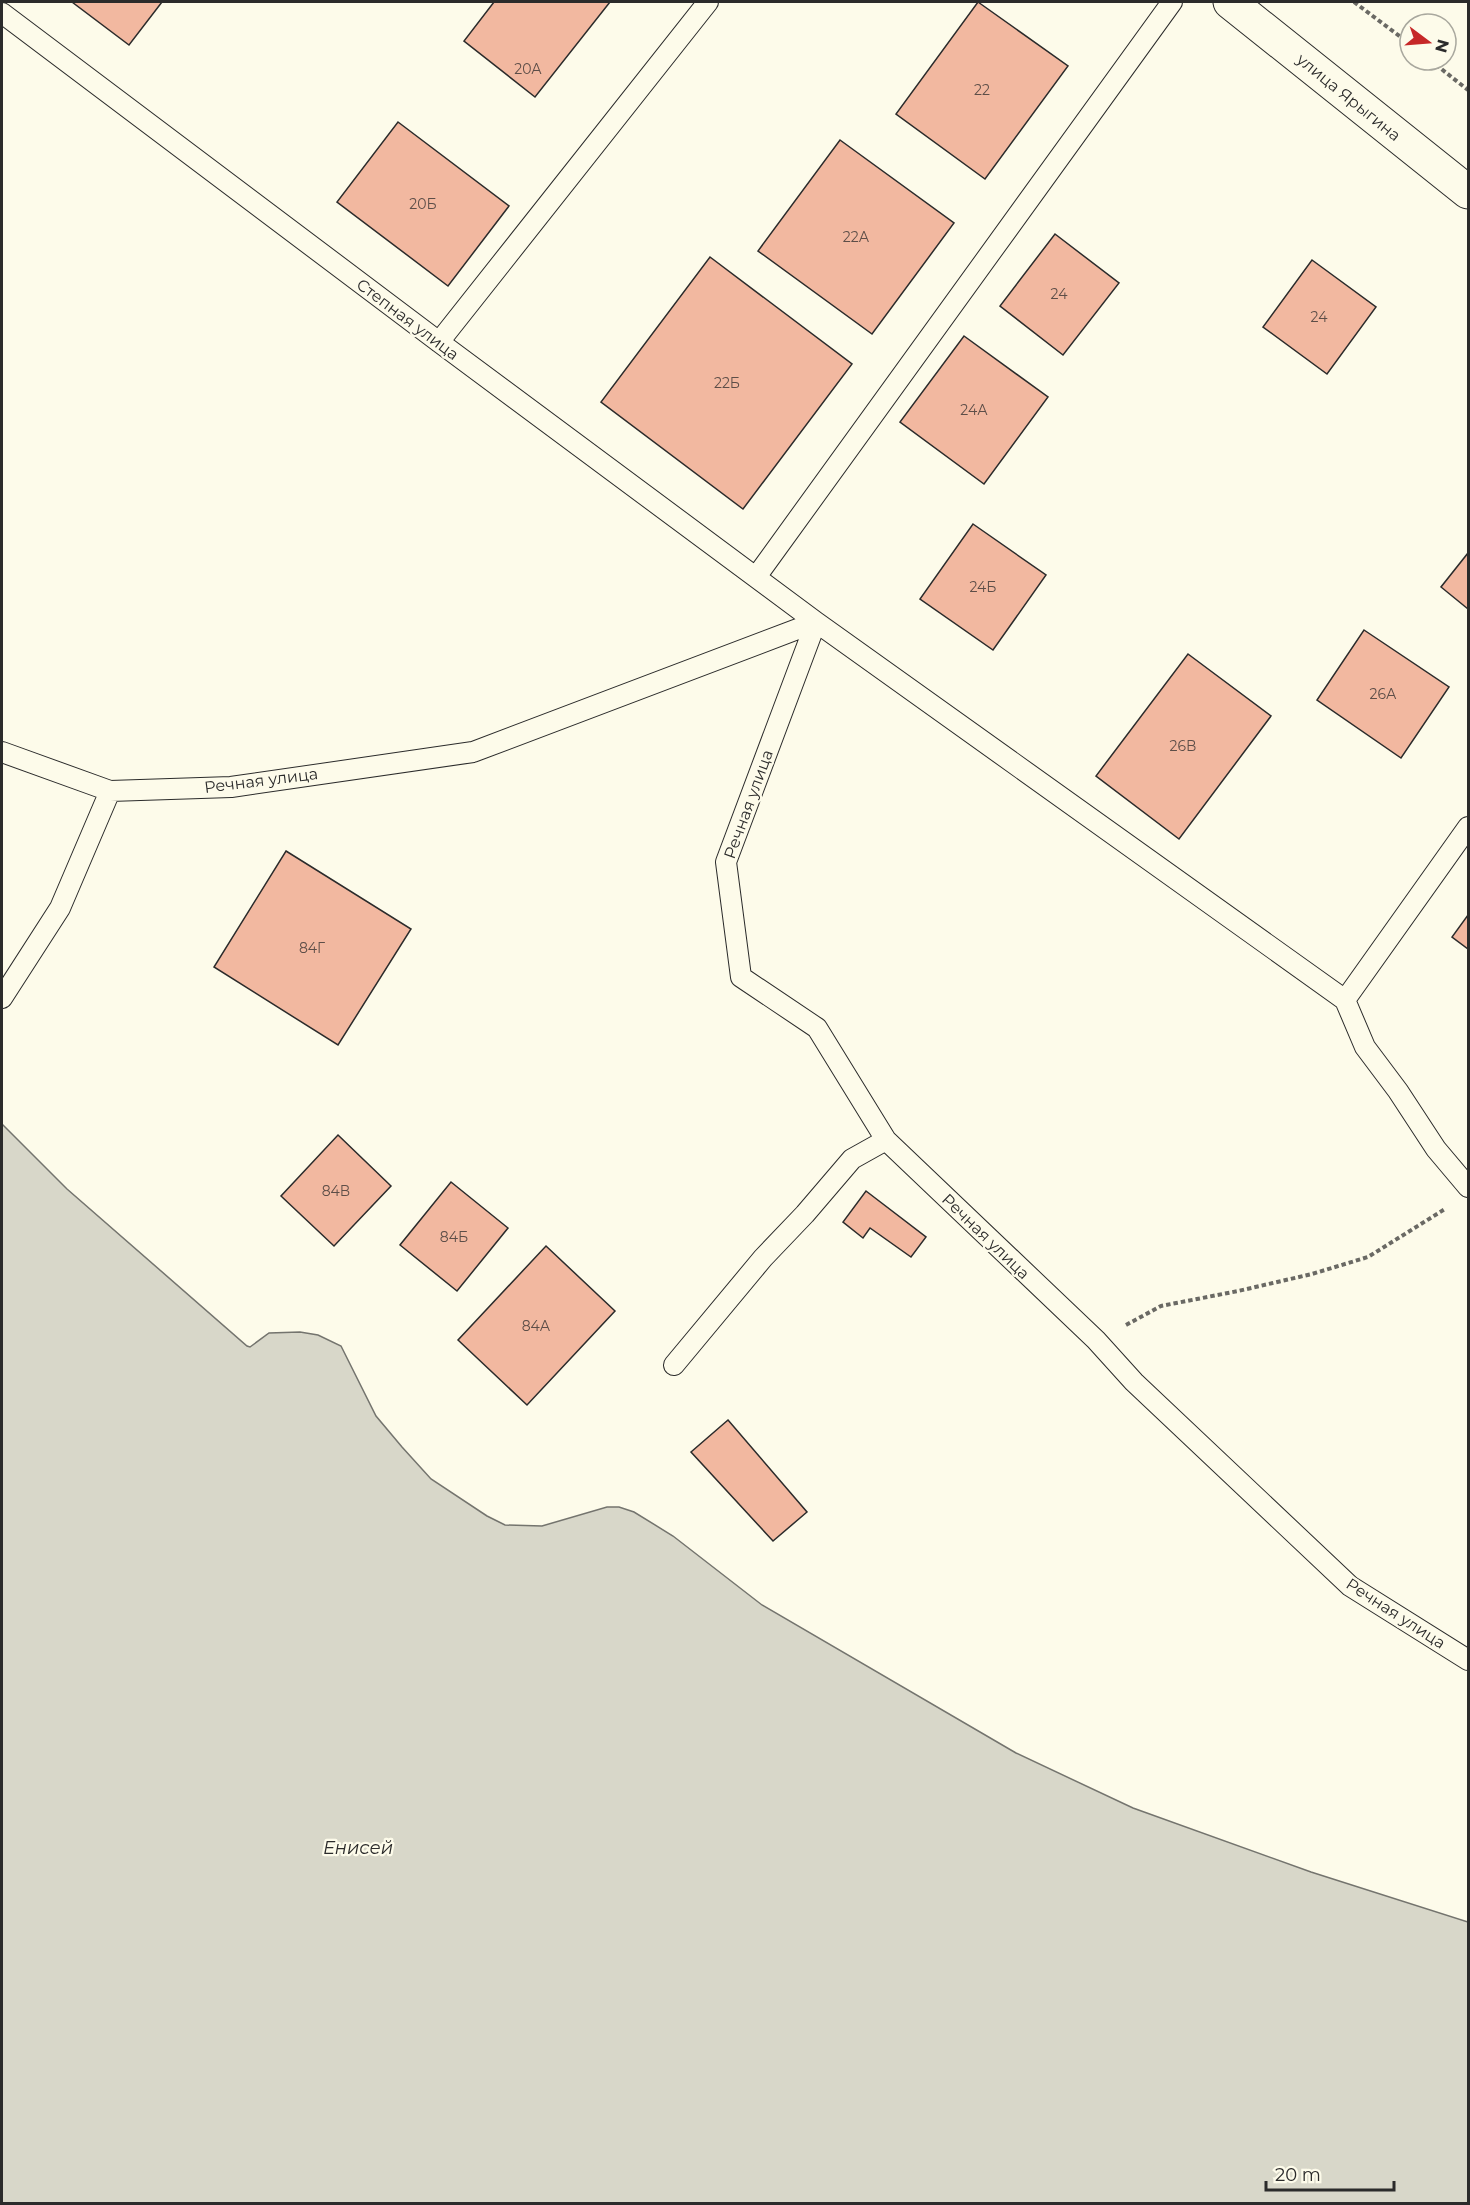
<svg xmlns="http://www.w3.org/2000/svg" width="1470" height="2205" font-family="Montserrat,sans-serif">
<rect width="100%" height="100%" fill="#fdfbea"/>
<path fill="#d8d7c9" stroke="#74746e" stroke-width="1.5" d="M2 1124 67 1189 247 1346 250 1347 269 1333 300 1332 318 1335 341 1346 376 1416 402 1447 431 1479 487 1516 505 1525 542 1526 607 1507H619L634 1512 673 1536 762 1605 1016 1753 1133 1808 1311 1872 1468 1922V2203H2Z"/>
<path fill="#f2b8a0" stroke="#2b2b2b" stroke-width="1.5" d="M72 2H162L129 45Z
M494 2H610L535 97 464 41Z
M978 2 1068 66 985 179 896 114Z
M398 122 509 206 448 286 337 202Z
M840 140 954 223 872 334 758 251Z
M1055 234 1119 283 1063 355 1000 306Z
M710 257 852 364 743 509 601 402Z
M1312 260 1376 307 1327 374 1263 327Z
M964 336 1048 397 984 484 900 422Z
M973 524 1046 575 993 650 920 599Z
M1468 553V609L1441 587Z
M1364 630 1449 687 1401 758 1317 700Z
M1188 654 1271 716 1179 839 1096 776Z
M286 851 411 929 338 1045 214 967Z
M1468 915V949L1452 937Z
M338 1135 391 1186 334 1246 281 1196Z
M451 1182 508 1228 457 1291 400 1245Z
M866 1191 926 1237 911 1257 870 1228 863 1238 843 1222Z
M546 1246 615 1311 527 1405 458 1340Z
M728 1420 807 1512 773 1541 691 1452Z"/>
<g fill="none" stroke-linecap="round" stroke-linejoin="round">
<defs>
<path id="lane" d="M2 13 439 342 816 622 1345 1000 1468 827
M439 342 708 2
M756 577 1172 2
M816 622 726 862 741 977 817 1028 886 1140 1096 1340 1134 1382 1350 1586 1468 1660
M2 752 110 791 231 787 473 752 816 622
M2 998 60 908 110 791
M1345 1000 1365 1047 1398 1091 1436 1149 1468 1187
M674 1365 763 1258 805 1214 852 1159 886 1140"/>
<path id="secondary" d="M1230 2 1468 192"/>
</defs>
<use href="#lane" stroke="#2b2b2b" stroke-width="22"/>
<use href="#secondary" stroke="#2b2b2b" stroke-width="35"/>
<path stroke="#6a6964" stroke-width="4" stroke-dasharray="4.5 3" stroke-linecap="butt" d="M1354 2 1410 44
M1430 60 1468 90
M1126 1325 1161 1306 1238 1291 1312 1274 1368 1257 1445 1209"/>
<use href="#lane" stroke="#fdfbea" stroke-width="20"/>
<use href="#secondary" stroke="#fdfbea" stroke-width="33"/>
</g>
<g text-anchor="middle" stroke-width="4.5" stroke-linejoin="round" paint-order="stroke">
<g font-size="14" fill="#5d4e48">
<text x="528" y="74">20А</text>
<text x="982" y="95">22</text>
<text x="423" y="209">20Б</text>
<text x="856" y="242">22А</text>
<text x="1059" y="299">24</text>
<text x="1319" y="322">24</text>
<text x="727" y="388">22Б</text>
<text x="974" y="415">24А</text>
<text x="983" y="592">24Б</text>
<text x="1383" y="699">26А</text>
<text x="1183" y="751">26В</text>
<text x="312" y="953">84Г</text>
<text x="336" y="1196">84В</text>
<text x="454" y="1242">84Б</text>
<text x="536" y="1331">84А</text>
</g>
<g font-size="16" fill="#2b2b2b" stroke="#fdfbea">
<text transform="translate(1349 97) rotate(39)" y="6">улица Ярыгина</text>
<text transform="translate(408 319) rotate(37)" y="6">Степная улица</text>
<text transform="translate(261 780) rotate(-7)" y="6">Речная улица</text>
<text transform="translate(748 804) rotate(-70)" y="6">Речная улица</text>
<text transform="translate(986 1236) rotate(44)" y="6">Речная улица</text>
<text transform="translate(1396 1613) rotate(33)" y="6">Речная улица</text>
</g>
<g font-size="18" font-style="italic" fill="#2b2b2b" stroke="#fdfbea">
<text x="358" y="1854">Енисей</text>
</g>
</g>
<rect width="1470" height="2205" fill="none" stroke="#2b2b2b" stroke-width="6"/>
<g transform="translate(1428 42) rotate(106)"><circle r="28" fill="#fdfbea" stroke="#a9a89e" stroke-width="1.5"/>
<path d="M0-4.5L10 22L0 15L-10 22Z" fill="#c62828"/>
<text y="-9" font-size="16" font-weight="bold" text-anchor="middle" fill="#2b2b2b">N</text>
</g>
<path d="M1266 2181v9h128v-9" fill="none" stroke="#2b2b2b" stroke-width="3"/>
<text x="1275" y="2181" font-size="18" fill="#2b2b2b" stroke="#fdfbea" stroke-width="4.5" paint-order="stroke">20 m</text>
</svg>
